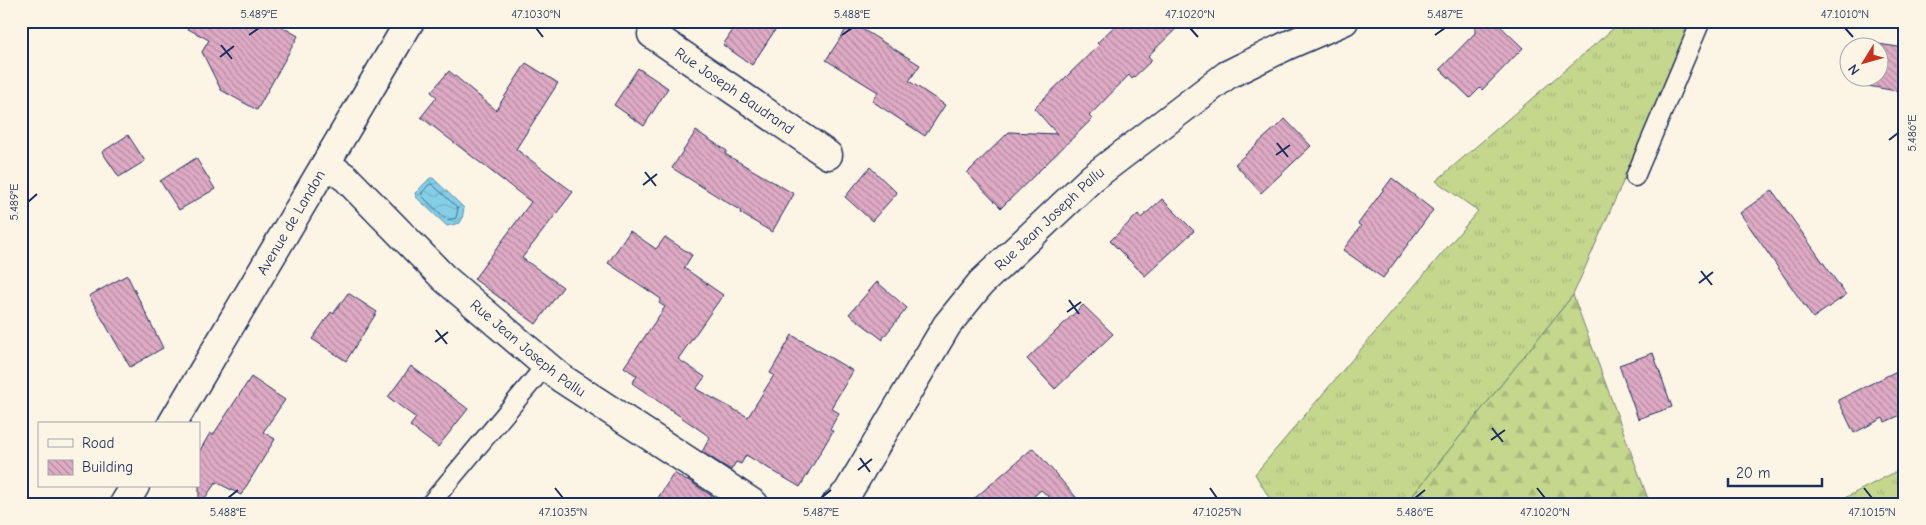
<svg xmlns="http://www.w3.org/2000/svg" width="1926" height="525" font-family="'Comic Neue',sans-serif">
<defs>
<pattern id="grass-tufts" width="24" height="20" patternUnits="userSpaceOnUse" patternTransform="scale(1.25)"><rect width="24" height="20" fill="#c4d78c"/><path d="M3 7l-1-3M5 7V3M7 7l1-3M15 17l-1-3M17 17v-4M19 17l1-3" fill="none" stroke="#a8b97b"/></pattern>
<pattern id="forest-firs" width="22" height="20" patternUnits="userSpaceOnUse" patternTransform="scale(1.25)"><rect width="22" height="20" fill="#c4d78c"/><path d="M5 1l3.5 6h-7zM16 11l3.5 6h-7z" fill="#a8b97b"/></pattern>
<pattern id="water-waves" width="16" height="10" patternUnits="userSpaceOnUse" patternTransform="scale(1.25)"><rect width="16" height="10" fill="#85cfe6"/><path d="M0 5q4-4 8 0t8 0" fill="none" stroke="#72b2c8"/></pattern>
<pattern id="building-back-hatch" width="6" height="6" patternUnits="userSpaceOnUse" patternTransform="scale(1.25)"><rect width="6" height="6" fill="#dfaac4"/><path d="M-1 5l2 2M0 0l6 6M5-1l2 2" fill="none" stroke="#b48ba2"/></pattern>
</defs>
<rect width="100%" height="100%" fill="#fcf5e5"/>
<filter id="ink" filterUnits="userSpaceOnUse"><feTurbulence type="fractalNoise" baseFrequency=".02" numOctaves="2"/><feDisplacementMap in="SourceGraphic" scale="10" xChannelSelector="R" yChannelSelector="G"/><feConvolveMatrix kernelMatrix="1 2 1 2 8 2 1 2 1" color-interpolation-filters="sRGB"/></filter>
<g filter="url(#ink)">
<path fill="url(#grass-tufts)" stroke="#708375" d="M1622 21H1694L1573 295 1406 504H1273L1255 474 1478 211 1436 181Z
M1905 467V504H1833Z"/>
<path fill="url(#forest-firs)" stroke="#708375" d="M1573 295 1650 504H1406Z"/>
<path fill="url(#water-waves)" stroke="#5b8fb0" d="M430 178H433L464 208 462 219 460 223 447 226 416 197 415 193Z"/>
<g fill="none" stroke-linecap="round" stroke-linejoin="round">
<path stroke="#456f94" stroke-width="1" d="M430 184 433 185 458 208 456 218 447 220 422 196V193Z"/>
</g>
<path fill="url(#building-back-hatch)" stroke="#1b2f5e" d="M173 21H272L298 36 257 110 221 90 202 52 209 40Z
M739 21H781L752 65 723 45Z
M1120 21H1184L1148 56 1152 60 1132 79 1129 75 1089 116 1092 119 1001 208 967 173 1009 132 1057 134 1034 108 1099 45 1097 43Z
M851 22 920 65 909 81 945 105 925 136 872 101 878 92 826 60Z
M1475 22 1497 23 1523 48 1482 90 1480 88 1470 98 1440 69 1475 33Z
M1864 42 1905 48V78L1902 92 1857 84 1858 78H1878V48H1863Z
M526 63 558 83 516 149 573 192 522 258 563 287 536 324 474 279 531 202 421 117 437 97 431 92 449 71 496 110Z
M638 68 668 88 644 126 614 105Z
M1285 119 1311 146 1261 193 1235 164Z
M696 131 727 151 725 154 794 194 772 232 740 213 741 211 672 168Z
M128 135 145 161 119 177 102 152Z
M196 158 215 189 179 210 160 181Z
M870 167 897 193 872 221 845 197Z
M1392 178 1433 210 1383 278 1343 250 1361 226 1358 224Z
M1772 190 1846 295 1813 318 1740 213Z
M1162 199 1194 231 1145 276 1110 241 1138 214 1141 218Z
M630 231 656 249 665 237 692 255 684 268 723 295 678 359 705 377 696 389 748 417 774 375 770 373 792 335 853 371 831 408 839 413 830 429 833 431 800 487 746 455 741 464 736 462 731 470 702 452 710 437 632 383 637 376 624 367 665 307 659 303 661 299 608 263Z
M127 275 163 348 130 367 89 296Z
M877 282 907 308 883 338V340L849 314Z
M348 293 377 312 346 361 312 339 331 312 333 314Z
M1083 305 1113 334 1055 389 1027 359Z
M1653 353 1672 407 1638 419 1619 365Z
M411 366 468 409 438 447 410 426 416 418 388 397Z
M1905 367V413L1885 422 1883 418 1854 433 1838 400Z
M251 377 285 400 263 432 275 439 241 495 216 482 201 504H199V452L210 433 213 435Z
M1033 448 1082 504H1057L1041 490 1025 504H968Z
M674 473 687 481 688 480 724 504H654Z"/>
<g fill="none" stroke-linecap="round" stroke-linejoin="round">
<defs>
<path id="service" d="M1635 177 1701 21
M430 504 546 365"/>
<g id="minor">
<path id="s1" d="M659 21 652 34 828 155"/>
<path id="s2" d="M326 164 346 178 444 278 561 378 754 504"/>
<path id="s3" d="M836 504 848 492 947 325 981 283 1092 178 1227 75 1286 46 1344 21"/>
</g>
<g id="tertiary">
<path id="s4" d="M172 424 410 21"/>
<path d="M124 504 135 486"/>
</g>
</defs>
<use href="#service" stroke="#1b2f5e" stroke-width="21"/>
<use href="#minor" stroke="#1b2f5e" stroke-width="31"/>
<use href="#tertiary" stroke="#1b2f5e" stroke-width="31"/>
<use href="#service" stroke="#fcf5e5" stroke-width="18"/>
<use href="#minor" stroke="#fcf5e5" stroke-width="28"/>
<use href="#tertiary" stroke="#fcf5e5" stroke-width="28"/>
</g>
</g>
<path fill="none" stroke="#1b2f5e" stroke-width="2" d="M536 28 543 37M1190 28 1198 37M1845 28 1853 37M249 35 259 28M842 35 852 28M1435 35 1445 28M221 45 232 59M220 57 234 46M1889 140 1898 133M1277 143 1288 157M1276 155 1290 145M645 172 656 186M643 185 657 174M28 202 37 194M1701 271 1712 285M1699 283 1713 272M1069 300 1079 314M1067 312 1081 302M436 330 447 344M435 342 448 332M1492 428 1503 442M1491 440 1505 430M860 458 870 472M858 470 872 459M555 488 563 498M1210 488 1217 498M1537 488 1545 498M1864 488 1872 498M228 498 238 490M821 498 831 490M1415 498 1425 490"/>
<g text-anchor="middle" stroke-width="4" stroke-linejoin="round" paint-order="stroke">
<g font-size="15" fill="#1b2f5e" stroke="#fcf5e5">
<text dy="5" stroke="none"><textPath href="#s1" startOffset="115">Rue Joseph Baudrand</textPath></text>
<text dy="5" stroke="none"><textPath href="#s3" startOffset="359">Rue Jean Joseph Pallu</textPath></text>
<text dy="5" stroke="none"><textPath href="#s4" startOffset="234">Avenue de Landon</textPath></text>
<text dy="5" stroke="none"><textPath href="#s2" startOffset="274">Rue Jean Joseph Pallu</textPath></text>
</g>
</g>
<rect width="1926" height="525" fill="none" stroke="#fcf5e5" stroke-width="55"/>
<rect x="38" y="422" width="162" height="65" fill="#fcf5e5" stroke="#a2a6af"/>
<rect x="48" y="439" width="25" height="8" fill="#fcf5e5" stroke="#a2a6af"/>
<text x="82" y="448" font-size="15" fill="#1b2f5e">Road</text>
<rect x="48" y="460" width="25" height="15" fill="url(#building-back-hatch)" stroke="#a2a6af"/>
<text x="82" y="472" font-size="15" fill="#1b2f5e">Building</text>
<g transform="translate(1864 62) rotate(233)"><circle r="24" fill="#fcf5e5" stroke="#a2a6af"/>
<path d="M0-4L9 19L0 12L-9 19Z" fill="#c8321e"/>
<text y="-8" font-size="14" font-weight="bold" text-anchor="middle" fill="#1b2f5e">N</text>
</g>
<path d="M1728 478v8h94v-8" fill="none" stroke="#1b2f5e" stroke-width="2.5"/>
<text x="1736" y="478" font-size="15" fill="#1b2f5e" stroke="#fcf5e5" stroke-width="4" paint-order="stroke">20 m</text>
<rect x="28" y="28" width="1870" height="470" fill="none" stroke="#1b2f5e" stroke-width="2"/>
<g font-size="12" text-anchor="middle" fill="#1b2f5e">
<text x="259" y="18">5.489°E</text>
<text x="536" y="18">47.1030°N</text>
<text x="852" y="18">5.488°E</text>
<text x="1190" y="18">47.1020°N</text>
<text x="1445" y="18">5.487°E</text>
<text x="1845" y="18">47.1010°N</text>
<text transform="translate(1912 133) rotate(-90)" y="4">5.486°E</text>
<text transform="translate(14 202) rotate(-90)" y="4">5.489°E</text>
<text x="228" y="516">5.488°E</text>
<text x="563" y="516">47.1035°N</text>
<text x="821" y="516">5.487°E</text>
<text x="1217" y="516">47.1025°N</text>
<text x="1415" y="516">5.486°E</text>
<text x="1545" y="516">47.1020°N</text>
<text x="1872" y="516">47.1015°N</text>
</g>
</svg>
